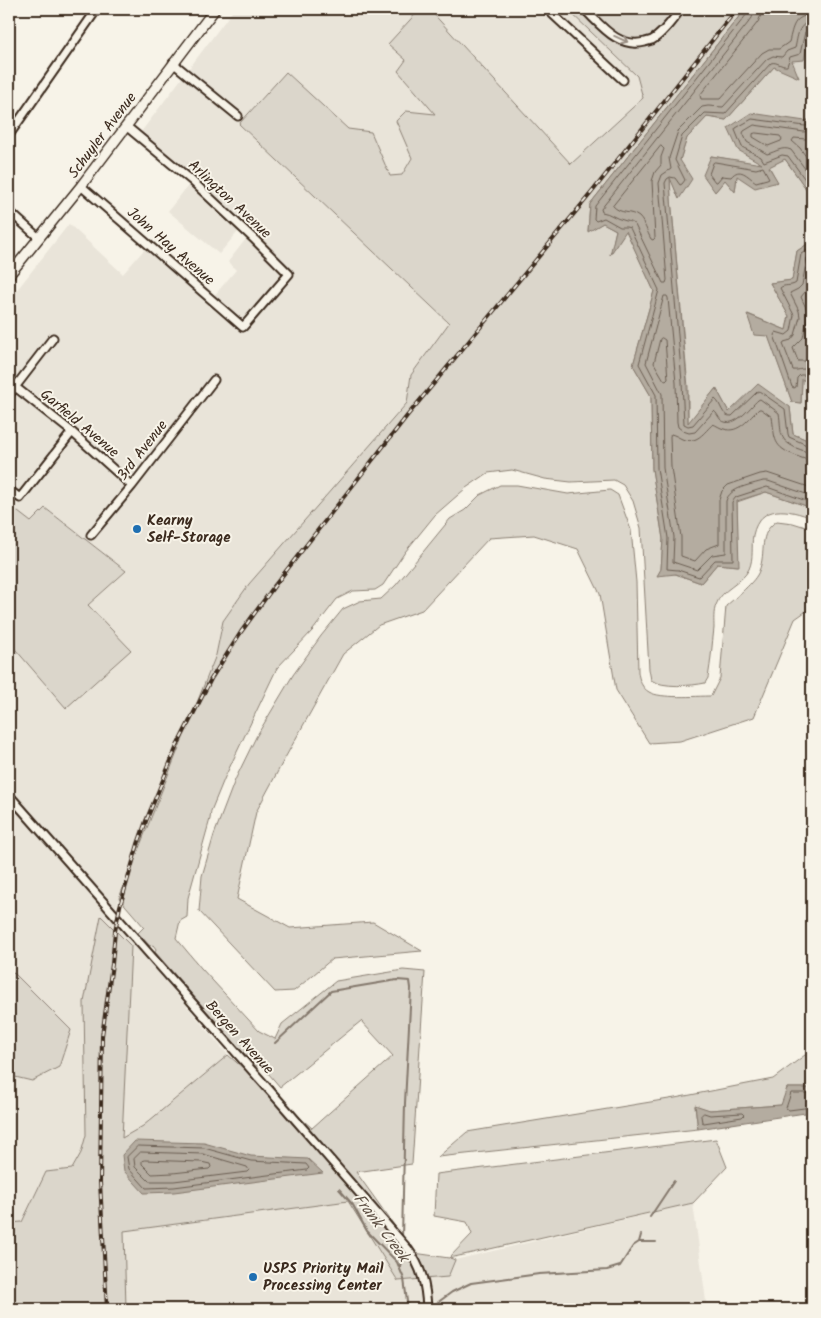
<svg xmlns="http://www.w3.org/2000/svg" width="821" height="1318" font-family="Kalam,sans-serif">
<rect width="100%" height="100%" fill="#f7f3e8"/>
<filter id="ink" filterUnits="userSpaceOnUse"><feTurbulence type="fractalNoise" baseFrequency=".02" numOctaves="2"/><feDisplacementMap in="SourceGraphic" scale="10" xChannelSelector="R" yChannelSelector="G"/><feConvolveMatrix kernelMatrix="1 2 1 2 8 2 1 2 1" color-interpolation-filters="sRGB"/></filter>
<g filter="url(#ink)">
<path fill="#e9e4d9" d="M234 9H420L389 44 406 60 398 71 436 114 402 175 390 177 371 132 348 130 286 72 239 124 449 323 411 375 407 403 249 584 223 621 216 655 112 917 228 1055 130 1138 83 1168 46 1172 22 1222 9 1223V1077L11 1076 32 1081 71 1030 9 968V807L11 805 9 795V642L66 708 88 605 126 571 45 508 31 523 9 505V300L69 224 123 274 149 244 213 297 236 270 228 262 249 235 242 227 219 254 168 211 191 182 138 136Z
M429 9H567L638 76 643 98 571 164Z
M348 1201 399 1281 448 1277 455 1260 693 1203 707 1309H90L123 1231Z"/>
<path fill="#dbd6cb" stroke="#8b8074" d="M420 9H429L571 164 643 98 637 76 567 9H745L590 204 588 231 603 223 616 230 611 253 626 230 654 291 633 365 651 396 652 469 663 539 661 569 701 583 717 564 738 566 737 502 766 492 812 508V518C789 509 760 503 753 535 751 547 754 558 749 569 742 584 721 589 716 605 713 612 714 621 714 628 712 645 711 661 708 678L705 683C692 686 662 688 651 680L649 669 641 528 633 501 623 485 614 480 571 482 545 479 512 470 488 473 466 488 435 515 405 552 383 585 375 590 353 591 337 599 313 630 277 668 225 777 211 811 210 819 188 898 187 917 180 921 176 938 201 968 259 1031 275 1039 282 1024 336 981 403 970 425 972 412 1164 356 1172 414 1253 449 1258 472 1234 467 1222 434 1216 436 1174 716 1139 727 1167 693 1203 450 1258 455 1260 448 1277 398 1281 348 1201 124 1231 126 1309H9V1223L22 1222 46 1172 72 1169 81 1153 86 1135 84 1002 101 916 131 946 122 1138 143 1126 228 1055 312 1128 393 1056 361 1021 280 1087 262 1066H255L155 952 156 949 153 945 150 946 138 933 144 927 119 898 216 655 223 621 249 584 407 403 411 375 449 323 239 124 286 72 348 129 371 132 390 176 402 175 412 158 396 121 406 111 435 114 398 71 406 60 388 44Z
M812 27V119L805 121 763 165 711 156 715 192 725 180 735 191 737 176 777 182 769 166 785 159 812 197V241L797 251 792 280 770 283 789 316 786 330 748 314 768 335 792 402 801 403 802 379 812 385V442L793 434 790 407 729 412 716 388 688 424V387L671 199 670 176 679 199 680 160 687 138 707 117 726 120 774 67 792 60Z
M500 485H517L568 494 610 490 618 495 631 530 636 582 638 672C639 680 642 688 649 692 660 699 696 696 711 696L720 678 726 606C735 598 756 581 759 571 767 551 757 534 777 521L793 523 812 529V607L795 619 754 717 680 741 649 743 616 690 600 594 578 549 534 535 489 538 422 610 379 625 343 654 285 758 256 812 237 899 290 928 373 922 422 951 332 959 294 991 275 992 199 911 202 876 214 835 235 780 256 737 293 675 321 636 343 609 360 601 381 599 396 585 450 519 465 510 480 495Z
M9 505 31 522 45 508 126 571 88 605 131 650 66 708 9 642Z
M9 968 71 1030 59 1067 32 1081 11 1076 9 1077Z
M812 1054V1088H787L782 1105 709 1110 695 1106 698 1129 438 1157 467 1132 675 1098 773 1079 805 1055Z"/>
<path fill="#b4aca0" stroke="#84786c" d="M745 9H812V27L804 60 792 61 799 78 774 67 726 120 707 117 687 138 680 160 692 179 679 199 670 178 671 199 687 382 688 423 716 388 729 412 758 384 790 407 793 434 812 442V508L766 492 737 501 739 566 717 564 701 583 676 574 657 576 661 569 663 539 652 469 651 396 633 365 654 291 626 231 610 255 616 230 603 223 588 232 590 204Z
M751 113 805 121 812 119V197L785 159 769 167 778 182 755 188 737 176 735 192 725 180 715 192 703 175 711 156 762 164 738 150 728 128Z
M812 241V385L802 379 801 403 792 402 768 336 754 335 747 314 786 330 789 316 770 283 792 280 797 251Z
M787 1088H812V1112L698 1129 695 1105 710 1110 781 1105Z
M135 1141 204 1143 251 1156 308 1159 323 1173 174 1192 144 1193 124 1171 122 1155Z"/>
<g fill="none" stroke-linecap="round" stroke-linejoin="round">
<path stroke="#6b5e52" stroke-width="1" d="M748 9 747 14 595 206 594 219 596 221 604 218 620 227H626L630 228 659 290 639 364 656 395 657 468 668 538 667 569 678 570 699 577 715 560H733L732 502 736 497 767 487 812 503
M754 9 752 18 601 209 602 212C610 213 616 219 623 220 629 222 631 221 635 225L663 283H666L667 280 659 183 662 175 671 169 669 158 678 131 702 107 708 106 723 107 767 59 773 56 782 57 787 51 795 48C798 37 797 23 812 22
M762 9 761 15 758 22 700 95 701 99H720L762 53 769 49H779L789 42C793 27 793 16 812 15
M812 28 808 29 805 32 800 54 790 57 787 66C781 67 777 61 771 63L725 114 705 113 682 136 675 160 685 180 682 184 680 185 675 178 670 177 667 179 665 183 682 382 684 424 688 426 693 425 715 399C722 404 721 417 732 416L757 392 759 391 785 409 788 434 789 437 809 446H812
M812 124 805 126 752 119 736 128 735 130 742 147 761 157 764 162 782 155 788 156 812 189
M812 130 804 132 754 125 744 131 743 133 747 142 767 154C776 152 782 146 791 150L812 178
M756 133 780 136 782 139 781 141 768 146 753 137V134Z
M812 138 806 139 794 138 792 141 800 148 812 165
M661 146 664 149 661 157V165L655 172 652 181 655 238 653 240 651 239C647 232 645 223 639 217 630 210 621 215 613 206Z
M715 162 756 169 763 167 769 178 767 179 756 182C747 176 740 166 731 177L722 176 717 182H715L709 174 713 163Z
M812 247 801 254 796 283C791 287 784 284 780 288L794 315 791 331 786 335 776 332 774 335 792 387 794 388 796 387 797 378 800 375H805L812 379
M812 254 807 258 802 285 798 289 790 293 799 311 800 317 795 335 791 340 784 342 783 344 793 370C801 371 801 366 812 372
M812 272 809 287 801 297 807 310V319L803 338 793 348 798 361H806L812 363
M662 338 665 340 668 379 666 381 664 380 654 363 660 339Z
M812 453C806 452 802 450 796 448 777 439 782 431 779 413L760 399 758 400C750 407 734 430 721 420 718 417 717 413 714 411L695 432 689 433 683 431 678 427 677 422 676 383 668 298 667 296H664L646 363 662 394 663 468 674 537 673 562 697 570 712 555 726 553V501C730 487 751 485 763 481H768L812 496
M812 460C805 460 799 457 792 454 772 446 775 436 772 417L761 409H759C749 418 739 434 724 429 720 428 716 425 713 424 704 432 697 445 682 439 678 437 675 435 671 434L670 436 671 467 681 537V556L695 561 706 549 719 544V500L722 491 728 485 760 474 767 473 812 488
M812 1093H791L786 1108 789 1110 812 1107
M704 1113 710 1115 742 1113 744 1115 742 1117 704 1123 702 1122 701 1116Z
M138 1146 204 1148 251 1161 306 1164 309 1168 307 1170 174 1187 146 1188 129 1169 127 1157Z
M141 1152 203 1154 247 1167 249 1170 247 1172 174 1181H149L135 1167 134 1159Z
M145 1160 201 1162 210 1164 211 1167 209 1169 173 1173 152 1174 142 1164V1161Z"/>
<path stroke="#84786c" stroke-width="2" d="M275 1043 331 991 397 980 410 981 411 988 405 1103 402 1239
M339 1189 353 1205 367 1231 397 1262 404 1279 408 1309
M650 1217 674 1181
M639 1242 641 1235
M400 1269 402 1246
M437 1303 452 1292 471 1283 539 1274 607 1270 620 1266 633 1246 639 1242H656"/>
<defs>
<path id="minor" d="M547 9 623 80
M584 9C601 25 618 49 645 42 645 42 652 40 652 40 664 33 673 19 681 9
M173 63 238 116
M9 135 97 9
M81 186 243 327 289 274 255 240 191 180 126 126
M9 211 39 238
M9 382 72 432 132 486
M9 395 53 338
M9 490 20 498 72 432
M91 535 132 486 214 380
M9 795 287 1110 408 1249C422 1268 426 1285 427 1309"/>
<path id="major" d="M9 275 81 186 215 9"/>
</defs>
<use href="#minor" stroke="#3b2a1e" stroke-width="11"/>
<use href="#major" stroke="#3b2a1e" stroke-width="12"/>
<use href="#minor" stroke="#f7f3e8" stroke-width="7"/>
<use href="#major" stroke="#f7f3e8" stroke-width="9"/>
<defs>
<path id="rail" d="M107 1309 100 1182 102 1036 112 964 115 931 120 906 138 844 146 821 177 746 211 679 241 632 275 585 407 416 592 192 737 9"/>
</defs>
<use href="#rail" stroke="#3b2a1e" stroke-width="4"/>
<use href="#rail" stroke="#f7f3e8" stroke-width="2" stroke-dasharray="5.5" stroke-linecap="butt"/>
</g>
<defs><path id="oneway-shaft" d="M-6 0H5M1.5-3L5.5 0L1.5 3" fill="none" stroke-width="1.6" stroke-linecap="round" stroke-linejoin="round" transform="scale(1.25)"/></defs>
<use stroke="#998e83" href="#oneway-shaft" transform="translate(621 39) rotate(24)"/>
</g>
<g fill="#1f6fb2" stroke="#f7f3e8" stroke-width="2">
<circle cx="137" cy="529" r="5"/>
<circle cx="253" cy="1277" r="5"/>
</g>
<g text-anchor="middle" stroke-width="4" stroke-linejoin="round" paint-order="stroke">
<g font-size="15" fill="#3b2a1e" stroke="#f7f3e8">
<text transform="translate(102 135) rotate(-53)" y="5">Schuyler Avenue</text>
<text transform="translate(230 199) rotate(43)" y="5">Arlington Avenue</text>
<text transform="translate(171 246) rotate(41)" y="5">John Hay Avenue</text>
<text transform="translate(80 423) rotate(40)" y="5">Garfield Avenue</text>
<text transform="translate(142 450) rotate(-52)" y="5">3rd Avenue</text>
<text transform="translate(240 1037) rotate(48)" y="5">Bergen Avenue</text>
</g>
<g font-size="15" font-weight="bold" fill="#3b2a1e" stroke="#f7f3e8" text-anchor="start">
<text x="147" y="525">Kearny<tspan x="147" dy="17">Self-Storage</tspan></text>
<text x="263" y="1273">USPS Priority Mail<tspan x="263" dy="17">Processing Center</tspan></text>
</g>
<g font-size="16" font-style="italic" fill="#5f5145" stroke="#f7f3e8">
<text transform="translate(382 1227) rotate(53)" y="6">Frank Creek</text>
</g>
</g>
<rect width="821" height="1318" fill="none" stroke="#f7f3e8" stroke-width="30"/>
<rect x="15" y="15" width="791" height="1288" fill="none" stroke="#3b2a1e" stroke-width="2" filter="url(#ink)"/>
</svg>
